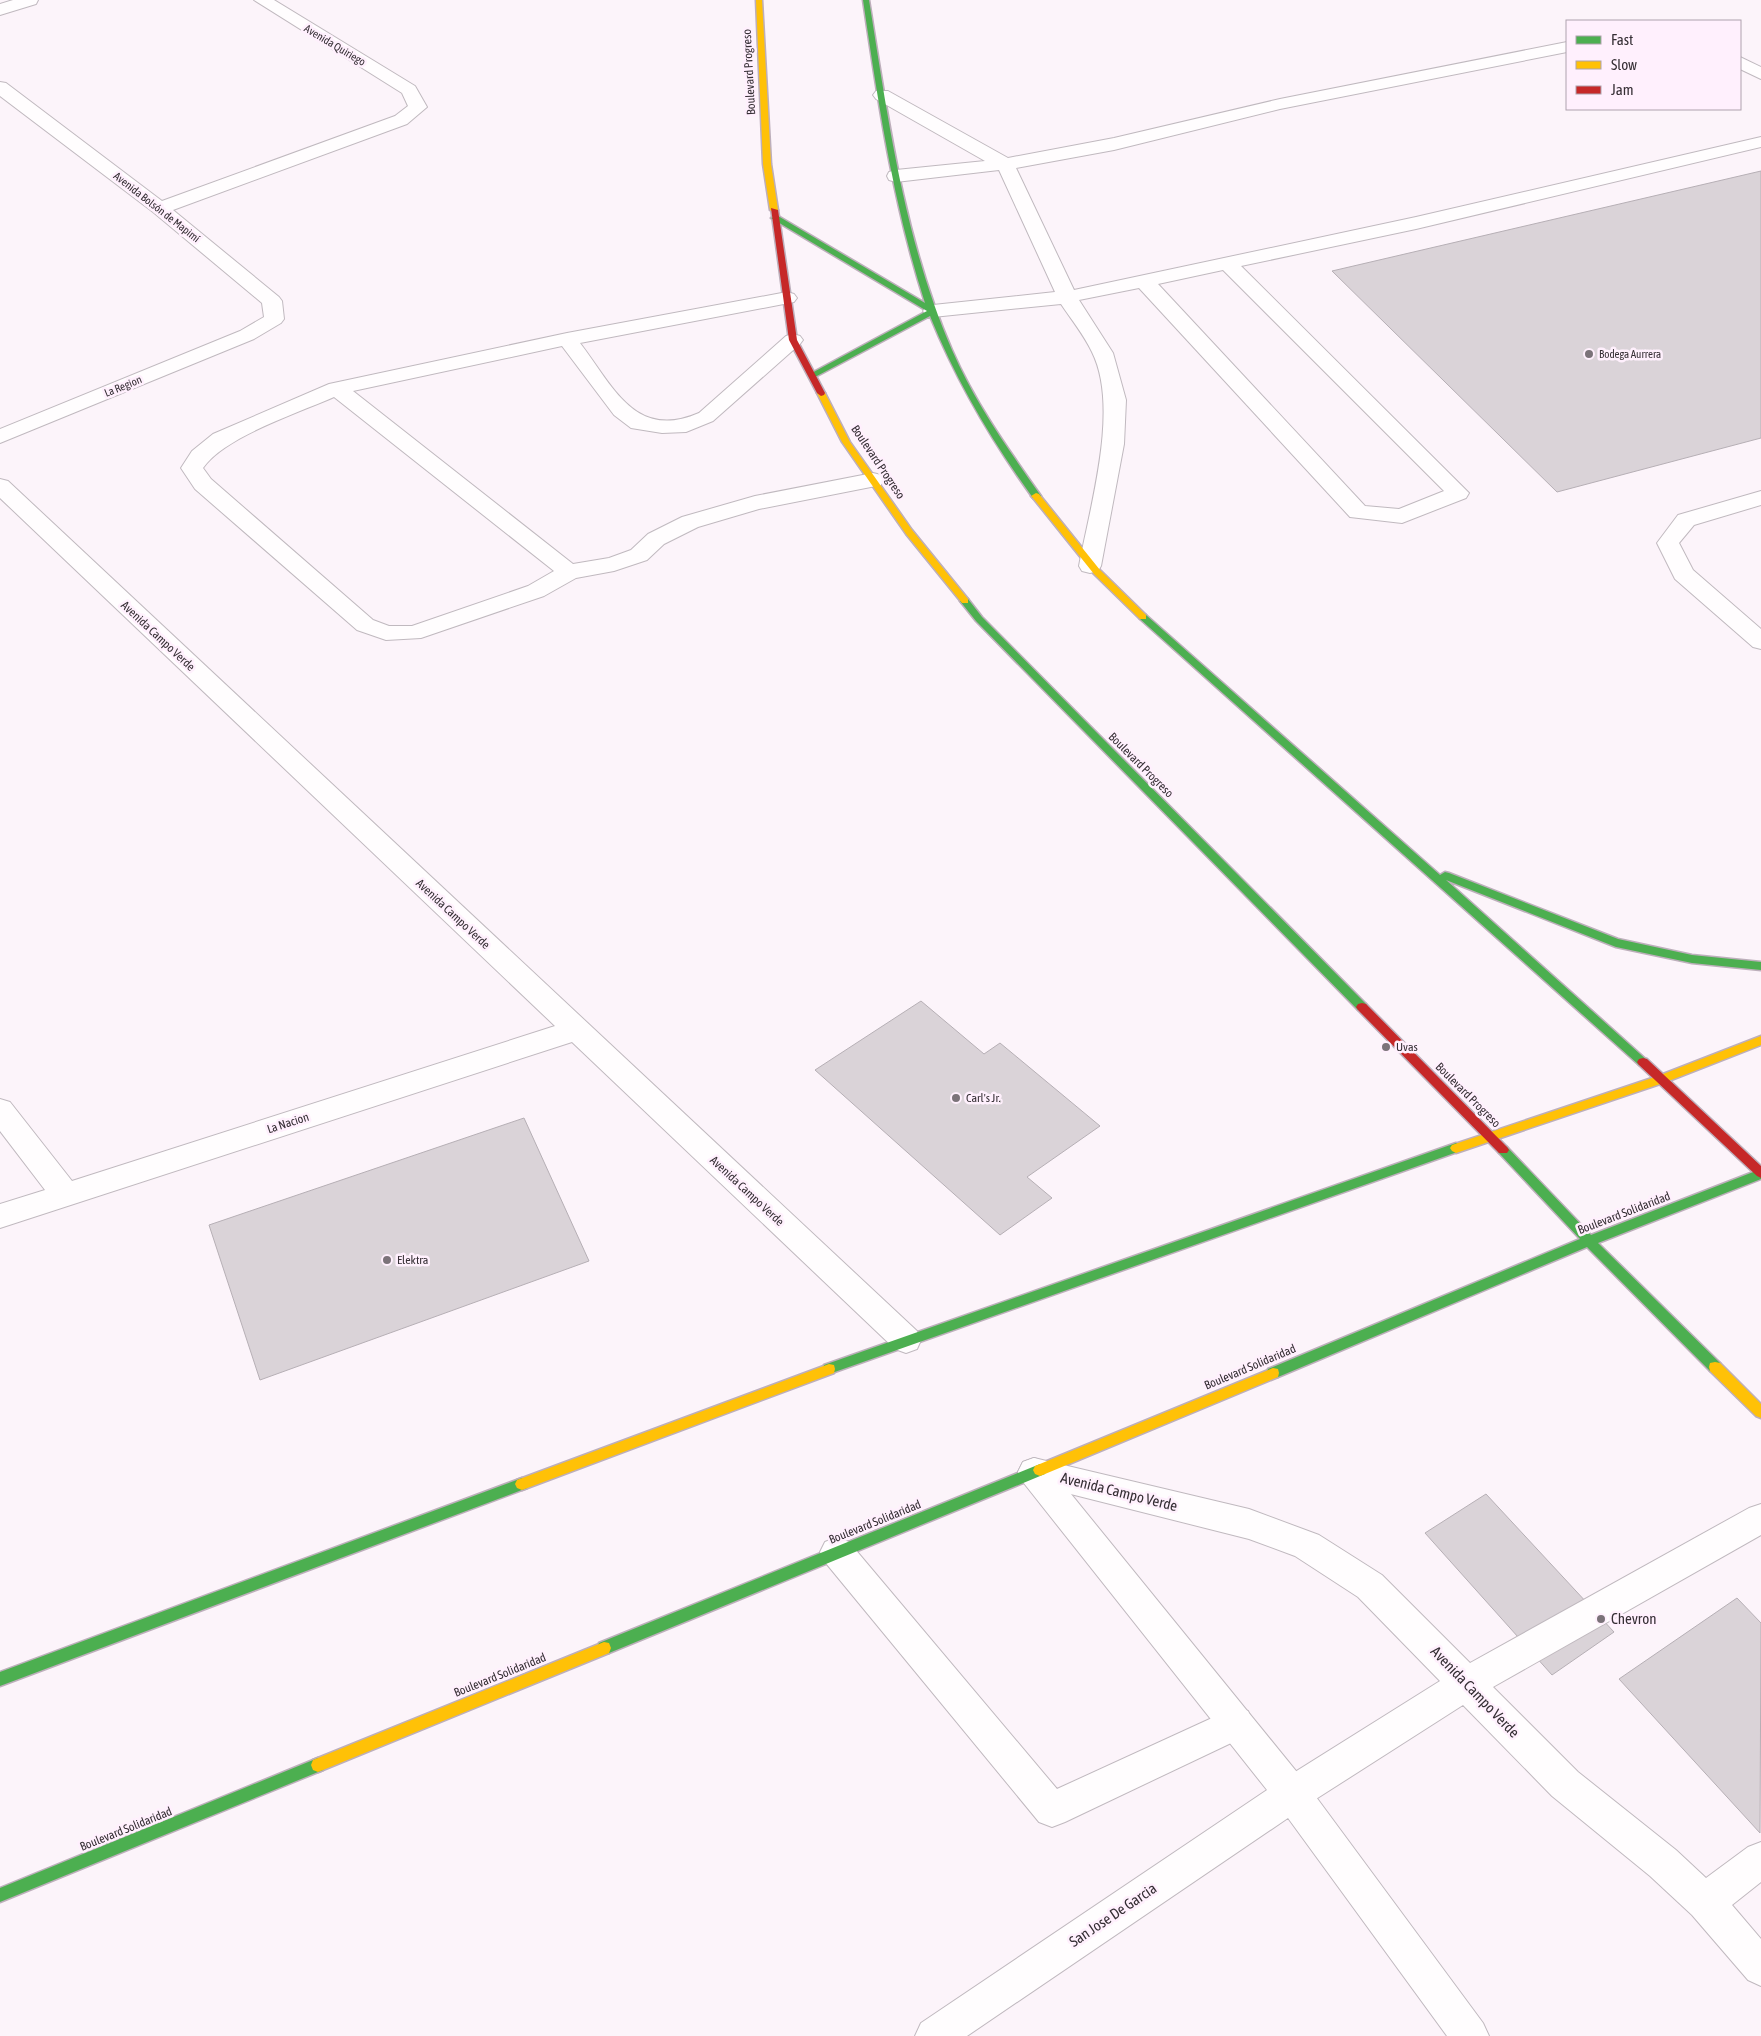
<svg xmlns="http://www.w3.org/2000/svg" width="1761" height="2036" font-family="'Asap Condensed',sans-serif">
<rect width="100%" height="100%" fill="#fcf4fa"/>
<path fill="#dad3d8" stroke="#b6afb5" d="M1761 171V438L1557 492 1332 271Z
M921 1001 984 1054 1000 1043 1100 1126 1027 1177 1052 1198 1000 1235 815 1070Z
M524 1118 589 1261 260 1380 209 1225Z
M1486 1494 1614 1632 1552 1675 1425 1533Z
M1737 1598 1761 1623 1760 1833 1619 1679Z"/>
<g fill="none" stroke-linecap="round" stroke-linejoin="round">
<defs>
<path id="lane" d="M1567 42V52L1280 109 1114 150 1016 168 1074 290 1416 217 1761 137V147L1416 229 1241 266 1469 493 1466 498 1402 523 1350 517 1139 288 1079 300 1113 353 1126 400 1124 444 1101 566 1098 571 1090 573 1082 571 1079 566C1090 506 1120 408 1092 352 1084 335 1071 319 1061 304L933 317 926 315 923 311 926 307 933 305 1055 292 999 170 896 182 889 180 887 176 889 172 896 170 985 161 876 99 873 95 876 91H888L1008 158 1114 138 1280 99ZM1223 270 1444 491 1399 509 1365 506 1158 284Z
M1740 57 1761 67V79L1740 69Z
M1761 491V505L1694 525 1679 543 1693 570 1761 629V649L1753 647 1675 579 1657 543 1678 515Z
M1034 1458 1249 1509 1319 1535 1382 1575 1470 1663 1749 1508 1761 1504V1535L1493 1687 1578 1772 1676 1850 1706 1878 1748 1847 1761 1842V1882L1732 1905 1761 1939V1986L1748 1980 1692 1915 1650 1876 1552 1796 1463 1705 1305 1806 1292 1811 1279 1806 1274 1794 1279 1782 1440 1681 1358 1597 1295 1556 1249 1539 1023 1482 1018 1472 1023 1462Z
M837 1537 849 1542 1057 1789 1236 1707 1248 1711 1253 1723 1248 1735 1065 1822 1052 1827 1039 1822 825 1562 820 1552 825 1542Z"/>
<path id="street" d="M13 0H38L36 4 0 15V4Z
M254 0H274L415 86 427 107 407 124 173 210 279 297 282 301 284 319 281 323 254 339 0 443V429L240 331 264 317 262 303 153 212 0 96V82L6 83 162 201 395 116 408 106 402 93Z
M787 292 794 294 797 298 794 302 580 343C613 386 635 441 699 413L786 336 793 334 800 336 803 340 800 344 713 421 686 432 662 433 631 428 614 415 562 346 353 391 573 564 609 558 631 550 648 534 682 517 755 496 873 473 881 475 884 480 881 485 759 509 698 527 664 544 647 560 614 571 576 578 544 596 421 638 386 640 357 630 195 489 181 468 192 451 213 434 329 384 567 333ZM334 397 554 571 528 586 412 626H389L373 620 211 479 203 468C224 437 298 413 334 397Z
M0 479 8 481 917 1331 921 1340 917 1349 906 1353 895 1349 572 1042 0 1228V1204L45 1190 0 1131V1099L10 1102 72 1181 555 1026 0 498Z
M1034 1458 1045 1462 1305 1782 1483 2023 1489 2036H1447L1288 1818 967 2036H915L921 2023 1267 1790 1023 1482 1018 1472 1023 1462Z"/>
<path id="fast" d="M863 0H869C888 118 904 240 952 350 975 403 1008 449 1041 496L1039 498H1033C991 440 957 382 930 316L815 377 812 378 808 375 927 311 771 218 778 216 925 303C893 204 878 102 863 0Z
M965 598 968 599 982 617 1366 1004 1368 1007 1366 1010H1358L976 621 960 601Z
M1143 614 1146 615 1440 875 1445 872 1449 873 1618 939 1692 955 1761 962V970L1692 963 1616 947 1446 880 1649 1062 1647 1065H1639L1140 619V615Z
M1456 1143 1460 1145 1462 1148 1460 1151 829 1374 824 1373 823 1369 824 1365Z
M1503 1145 1507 1147 1591 1235 1761 1169V1179L1598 1243 1720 1363 1721 1367 1720 1371 1715 1372 1710 1371 1587 1247 1278 1377 1273 1378 1268 1377 1267 1373 1268 1369 1580 1239 1499 1153 1497 1150 1499 1147Z
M1040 1464 1045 1466 1047 1470 1045 1474 609 1653 604 1654 599 1653 597 1648 599 1643Z
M522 1478 527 1480 529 1484 527 1488 0 1686V1672Z
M318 1758 323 1760 325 1765 323 1770 0 1902V1888Z"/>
<path id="slow" d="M756 0H762L771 164 778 210 774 212 770 210 763 164Z
M821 390 825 393 850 442 912 530 968 599V603H962L906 534 842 442 817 393Z
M1036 493 1039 494 1100 570 1146 615V619H1140L1094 574 1033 498 1031 496Z
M1761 1036V1045L1666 1082 1456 1153 1452 1151 1450 1148 1452 1145 1658 1076Z
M1715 1362 1720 1363 1761 1404V1418L1756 1416 1710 1371 1709 1367 1710 1363Z
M829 1364 834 1365 835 1369 834 1373 522 1490 517 1488 515 1484 517 1480Z
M1273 1368 1278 1369 1279 1373 1278 1377 1045 1474 1040 1476 1035 1474 1033 1470 1035 1466Z
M604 1642 609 1643 611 1648 609 1653 318 1772 313 1770 311 1765 313 1760Z"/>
<path id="jam" d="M771 208 778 210 797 340 825 393 824 395 821 396 817 393 789 340Z
M1362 1003 1366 1004 1507 1147 1509 1150 1507 1153H1499L1358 1010 1356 1007 1358 1004Z
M1643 1058 1647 1059 1761 1166V1178L1757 1176 1639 1065 1637 1062 1639 1059Z"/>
</defs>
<use href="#lane" stroke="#c0b9bf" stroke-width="2"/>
<use href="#street" stroke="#c0b9bf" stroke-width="2"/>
<use href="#fast" stroke="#bdafbb" stroke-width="3"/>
<use href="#slow" stroke="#bdafbb" stroke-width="3"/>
<use href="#jam" stroke="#bdafbb" stroke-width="3"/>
<use href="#lane" fill="#fffdfe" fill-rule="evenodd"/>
<use href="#street" fill="#fffdfe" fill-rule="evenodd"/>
<use href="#fast" fill="#4caf50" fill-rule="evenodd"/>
<use href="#slow" fill="#ffc107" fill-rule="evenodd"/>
<use href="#jam" fill="#c62828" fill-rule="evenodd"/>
</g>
<g fill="#7b7379" stroke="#fff0fd" stroke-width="2">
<circle cx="1589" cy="354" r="5"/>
<circle cx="1386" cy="1047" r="5"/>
<circle cx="956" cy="1098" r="5"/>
<circle cx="387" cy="1260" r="5"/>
<circle cx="1601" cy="1619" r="5"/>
</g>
<g text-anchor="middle" stroke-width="5" stroke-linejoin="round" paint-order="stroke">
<g font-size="11" fill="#352e34" stroke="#fff0fd">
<text transform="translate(335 45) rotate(31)" y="4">Avenida Quiriego</text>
<text transform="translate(157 207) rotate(38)" y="4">Avenida Bolsón de Mapimí</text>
<text transform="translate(123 386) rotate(-22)" y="4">La Region</text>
</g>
<g font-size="11" fill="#352e34" stroke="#fff0fd" text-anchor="start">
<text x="1599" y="358">Bodega Aurrera</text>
</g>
<g font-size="12" fill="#352e34" stroke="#fff0fd">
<text transform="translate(749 72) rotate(-93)" y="4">Boulevard Progreso</text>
<text transform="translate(878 462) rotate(56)" y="4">Boulevard Progreso</text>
<text transform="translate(158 636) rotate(43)" y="4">Avenida Campo Verde</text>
<text transform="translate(1141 765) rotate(45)" y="4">Boulevard Progreso</text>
<text transform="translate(453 914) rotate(43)" y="4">Avenida Campo Verde</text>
<text transform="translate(1468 1095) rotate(45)" y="4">Boulevard Progreso</text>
<text transform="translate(288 1123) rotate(-18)" y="4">La Nacion</text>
<text transform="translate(747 1191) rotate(43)" y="4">Avenida Campo Verde</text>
<text transform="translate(1624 1213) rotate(-21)" y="4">Boulevard Solidaridad</text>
<text transform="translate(1250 1367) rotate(-23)" y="4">Boulevard Solidaridad</text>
<text transform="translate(875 1522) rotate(-22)" y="4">Boulevard Solidaridad</text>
<text transform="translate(500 1675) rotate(-22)" y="4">Boulevard Solidaridad</text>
<text transform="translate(126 1829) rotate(-22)" y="4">Boulevard Solidaridad</text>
</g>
<g font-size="12" fill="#352e34" stroke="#fff0fd" text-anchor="start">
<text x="1396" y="1051">Uvas</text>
<text x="966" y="1102">Carl's Jr.</text>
<text x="397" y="1264">Elektra</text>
</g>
<g font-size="15" fill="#352e34" stroke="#fff0fd">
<text transform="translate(1119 1492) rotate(14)" y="5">Avenida Campo Verde</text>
<text transform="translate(1475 1692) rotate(46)" y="5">Avenida Campo Verde</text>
<text transform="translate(1113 1915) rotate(-34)" y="5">San Jose De Garcia</text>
</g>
<g font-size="15" fill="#352e34" stroke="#fff0fd" text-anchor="start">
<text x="1611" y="1624">Chevron</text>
</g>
</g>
<rect x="1566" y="20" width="175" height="90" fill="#fff0fd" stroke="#aea2ad"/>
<rect x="1576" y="36" width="25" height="8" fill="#4caf50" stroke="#aea2ad"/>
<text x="1611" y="45" font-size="15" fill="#352e34">Fast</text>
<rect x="1576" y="61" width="25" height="8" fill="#ffc107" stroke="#aea2ad"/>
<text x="1611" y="70" font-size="15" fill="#352e34">Slow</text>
<rect x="1576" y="86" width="25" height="8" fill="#c62828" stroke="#aea2ad"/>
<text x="1611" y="95" font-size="15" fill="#352e34">Jam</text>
</svg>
